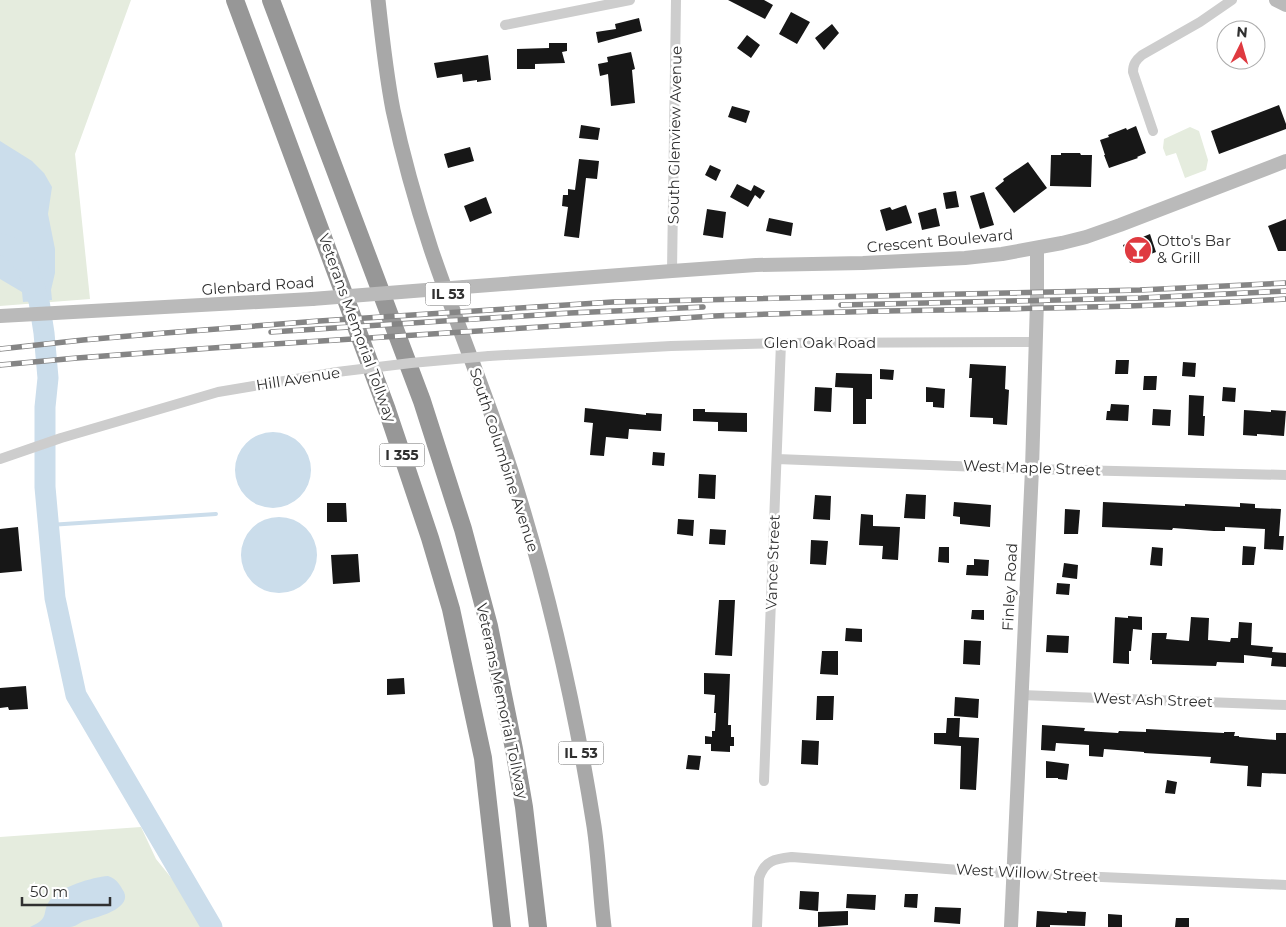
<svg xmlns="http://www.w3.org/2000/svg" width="1286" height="927" font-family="Montserrat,sans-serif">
<rect width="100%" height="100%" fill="#fff"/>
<path fill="#e5ecde" d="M0 0H131L75 154 90 299 0 306Z
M1190 127 1199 131 1208 160 1206 170 1185 178 1176 153 1166 156 1163 148 1164 139Z
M141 827 156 859 173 880 203 927H0V837Z"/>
<path fill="#cbddeb" d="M0 141 32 161 44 173 52 187 48 214 55 249V273L51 290 52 300 23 302 22 292 0 279Z
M235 470a38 38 0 1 1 76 0a38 38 0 1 1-76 0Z
M241 555a38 38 0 1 1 76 0a38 38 0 1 1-76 0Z
M108 876C117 879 120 885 124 892 132 909 95 918 84 921 79 923 75 927 70 927 57 927 43 927 30 927 51 918 41 912 50 900 59 887 93 877 108 876Z"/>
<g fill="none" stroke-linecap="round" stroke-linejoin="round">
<path stroke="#cbddeb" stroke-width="4" d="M49 525 216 514"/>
<path stroke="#cbddeb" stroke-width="21" d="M0 244 10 247 27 266 39 301 44 333 48 378 45 407V487L55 598 76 695 212 927"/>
</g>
<path fill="#171717" d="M728 0H764L773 5 765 19Z
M791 12 810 22 797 44 779 34Z
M639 18 642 31 598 43 596 32 616 29 615 24Z
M832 24 839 33 824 50 815 38Z
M747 35 760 45 751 58 737 48Z
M549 43H567V51L562 52 565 63 535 64V69H517V49L549 48Z
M631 52 635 69 632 70 635 103 611 106 608 74 600 76 598 64 608 62 607 57Z
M488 55 491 80 477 82V80L463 82 462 74 437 78 434 63Z
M1279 105 1286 124V129L1219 154 1211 131Z
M732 106 750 111 746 123 728 117Z
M581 125 600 128 598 140 579 138Z
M1136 126 1146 153 1137 157 1138 158 1109 168 1104 155H1105L1100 140 1109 137 1108 135 1126 128 1127 130Z
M470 147 474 161 448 168 444 154Z
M1061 153H1080L1081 155H1092L1091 187 1050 186 1051 155H1061Z
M579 159 599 161 597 179 586 178 579 238 564 236 568 207 562 206 563 195H568V189L575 190Z
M1028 162 1047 188 1014 213 995 188 1004 181 1003 179Z
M710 165 721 170 716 181 705 175Z
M737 184 751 191 754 185 765 191 760 199 755 195 748 207 730 197Z
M956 191 959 207 946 209 943 193Z
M984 192 994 225 980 229 970 196Z
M486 197 492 213 470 222 464 206Z
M906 205 912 223 886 231 880 210 890 207 892 210Z
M936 208 940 226 922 230 918 213Z
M707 209 726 212 723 238 703 235Z
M769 218 793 223 791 236 766 231Z
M1286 219V251H1278L1268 226Z
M1150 234 1156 252 1143 257 1144 259 1130 263 1123 245Z
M1116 360H1129L1128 374H1115Z
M1183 362 1196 363 1195 377 1182 376Z
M970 364 1006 366 1005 389 1009 390 1007 425 993 424V418L970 417 972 378H969Z
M880 369 894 370 893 380 880 379Z
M836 373 872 374V399H866V424H853V388L835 387Z
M1144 376H1157L1156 390H1143Z
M815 387 832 388 831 412 814 411Z
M926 387 945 389 944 408 933 407V402H926Z
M1223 387 1236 388 1235 402 1222 401Z
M1189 395 1204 396 1203 416H1205L1204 436 1188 435Z
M1111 404 1129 405 1128 421 1106 420 1107 411H1110Z
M585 408 646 415V413L662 414 661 431 629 429 628 439 606 437 604 456 590 455 593 423 584 422Z
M693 409H705V412L747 413V432L718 431V422L693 421Z
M1153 409 1171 410 1170 426 1152 425Z
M1244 410 1271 412V410L1286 411 1284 436 1257 434V436L1243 435Z
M653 452 665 453 664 466 652 465Z
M699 474 716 475 715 499 698 498Z
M906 494 926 495 925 519 904 518Z
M815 495 831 496 830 520 813 519Z
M954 502 991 505 990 527 960 524V517L953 516Z
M1103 502 1185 506V504L1240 507V503L1255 504V508L1281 509 1279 536H1284L1283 550 1264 549 1265 529 1225 527V531H1214L1173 528 1172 530 1102 527Z
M327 503H346L347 522H327Z
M1065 509 1080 510 1078 534H1064Z
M861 514 873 515V526L900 527 898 560 882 559 883 546 859 545Z
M678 519 694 520 693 536 677 534Z
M18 527 22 571 0 573V529Z
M710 529 726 530 725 545 709 544Z
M811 540 828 541 826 565 810 564Z
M1243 546 1256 547 1254 565H1242Z
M939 547H949V563L938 562Z
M1152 547 1163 548 1162 566 1150 565Z
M358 554 360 582 333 584 331 555Z
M974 559 989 560 988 576 966 575 967 565H974Z
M1064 563 1078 565 1077 579 1062 577Z
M1057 583 1070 584 1069 595 1056 594Z
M719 600H735L732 656 715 655Z
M972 610H984V620L971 619Z
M1128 616 1142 617V630L1133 629 1131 651H1129V664L1113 663 1115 617 1128 618Z
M1191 617 1209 618 1208 640 1230 642 1231 638H1238L1239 622 1252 623 1251 645 1273 647 1272 652 1286 653V667L1271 666 1272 658 1244 655V663L1217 662 1216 666 1152 664V660H1150L1152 633H1167L1166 639 1189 641Z
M846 628 862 629V642L845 641Z
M1047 635 1069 636 1068 653 1046 652Z
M964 640 981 641 980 665 963 664Z
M822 651H838V675L820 674Z
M704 673 730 674 728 725H731V737H734V746H730V752L711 751V744H705V736L712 737V731H715L716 713H714L715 695 704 694Z
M404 678 405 694 387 695V679Z
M26 686 28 709 9 710 8 707 0 708V688Z
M817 696H834L833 720H816Z
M955 697 979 699 978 718 954 716Z
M947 718H960L959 737 979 738 976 790 960 789 961 746 934 744V733H946Z
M1042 725 1085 728 1084 731 1118 733 1119 731 1146 732V729L1224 733V732H1235L1234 736H1239V737L1276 740V733H1286V774L1262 773 1261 787 1247 786 1248 766 1210 763 1211 757 1144 753V752L1104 749 1103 757 1089 756V745L1056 743 1055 751 1041 750Z
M802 740 819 741 818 765 801 764Z
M688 755 701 756 699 770 686 769Z
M1046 761 1069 764 1067 780 1058 779V778H1046Z
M1167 780 1177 782 1175 794 1165 793Z
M800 891 819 892 818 911 799 909Z
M847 894 876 895 875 910 846 908Z
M905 894H918L917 908 904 907Z
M935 907 961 908 960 924 934 922Z
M848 911V925L818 927V912Z
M1037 911 1067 913V911L1086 912 1085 926 1050 925V927H1036Z
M1108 914 1122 915V927H1108Z
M1176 918H1189V927H1175Z"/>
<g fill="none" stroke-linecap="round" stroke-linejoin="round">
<path stroke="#cdcdcd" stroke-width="10" d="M505 25 630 0
M1153 131 1133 72C1133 64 1136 60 1142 55L1200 22 1232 0
M672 271 676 0
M489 356 671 346 781 343 1036 342
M0 459 61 438 218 392 337 372
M777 459 1032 469 1286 475
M1021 695 1286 705
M764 781 781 343
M757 927 759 878C765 860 775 859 792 857L985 872 1286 885"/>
<path stroke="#bababa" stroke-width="14" d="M1276 0 1286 5
M464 287 672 271 756 265 863 263 965 258 1002 254 1062 243 1086 237 1120 225 1286 161
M0 316 312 299
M1011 927 1032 469 1037 301V248"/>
<path stroke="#a8a8a8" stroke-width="15" d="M378 0C382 37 386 74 393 110 403 157 416 203 431 249 456 323 487 396 511 471 548 587 575 706 594 826 599 860 600 894 604 927"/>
<path stroke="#979797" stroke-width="18" d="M235 0 387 410 430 538 451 609 483 758 502 927
M271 0 422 401 463 529 489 626 514 749 524 807 538 927"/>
<defs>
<path id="rail" d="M841 305 1141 298 1286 291
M271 332 570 313 703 307
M0 349 83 340 152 334 319 321 613 302 1140 290 1286 283
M0 365 77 358 226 347 714 316C905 308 1096 311 1286 299"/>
</defs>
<use href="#rail" stroke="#858585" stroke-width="5.5"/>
<use href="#rail" stroke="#fff" stroke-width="4" stroke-dasharray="11" stroke-linecap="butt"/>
<path stroke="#cdcdcd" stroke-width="10" d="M337 372 411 363 489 356"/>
<path stroke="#bababa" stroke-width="14" d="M312 299 464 287"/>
</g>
<defs>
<symbol id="bar-disc" viewBox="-11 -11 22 22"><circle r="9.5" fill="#df3a40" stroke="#fff"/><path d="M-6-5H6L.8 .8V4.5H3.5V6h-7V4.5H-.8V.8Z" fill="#fff"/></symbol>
</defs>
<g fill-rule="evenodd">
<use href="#bar-disc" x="1122" y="234" width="32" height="32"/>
</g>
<g text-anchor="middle" stroke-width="5" stroke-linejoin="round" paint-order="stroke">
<g fill="#fff" stroke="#6e6e6e" stroke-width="1">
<rect x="425.5" y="282.5" width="45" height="23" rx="4"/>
<rect x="379.5" y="443.5" width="45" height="23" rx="4"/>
<rect x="558.5" y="741.5" width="45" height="23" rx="4"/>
</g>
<g font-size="14" font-weight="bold" fill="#303030">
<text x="448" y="299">IL 53</text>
<text x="402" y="460">I 355</text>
<text x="581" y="758">IL 53</text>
</g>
<g font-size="15" fill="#303030" stroke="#fff">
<text transform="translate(675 135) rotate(-89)" y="5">South Glenview Avenue</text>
<text transform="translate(940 241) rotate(-5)" y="5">Crescent Boulevard</text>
<text transform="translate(258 286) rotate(-4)" y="5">Glenbard Road</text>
<text transform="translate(357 328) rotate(70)" y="5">Veterans Memorial Tollway</text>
<text x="820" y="348">Glen Oak Road</text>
<text transform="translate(298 379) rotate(-9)" y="5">Hill Avenue</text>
<text transform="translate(504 460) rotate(72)" y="5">South Columbine Avenue</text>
<text transform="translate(1032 468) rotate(2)" y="5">West Maple Street</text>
<text transform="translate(773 562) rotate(-88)" y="5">Vance Street</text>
<text transform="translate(1010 587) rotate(-87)" y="5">Finley Road</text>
<text transform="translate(1153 700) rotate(2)" y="5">West Ash Street</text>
<text transform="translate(502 701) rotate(78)" y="5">Veterans Memorial Tollway</text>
<text transform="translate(1027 873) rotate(3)" y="5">West Willow Street</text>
</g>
<g font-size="15" fill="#303030" stroke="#fff" text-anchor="start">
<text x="1157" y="246">Otto's Bar<tspan x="1157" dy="17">&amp; Grill</tspan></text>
</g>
</g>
<g transform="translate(1241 45) rotate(5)"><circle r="24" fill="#ffffff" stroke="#acacac"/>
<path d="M0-4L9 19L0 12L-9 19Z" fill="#df3a40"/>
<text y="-8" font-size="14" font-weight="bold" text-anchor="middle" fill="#303030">N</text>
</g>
<path d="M22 897v8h88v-8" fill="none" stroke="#303030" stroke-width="2.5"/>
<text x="30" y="897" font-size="15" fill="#303030" stroke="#ffffff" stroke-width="4" paint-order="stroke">50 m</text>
</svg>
